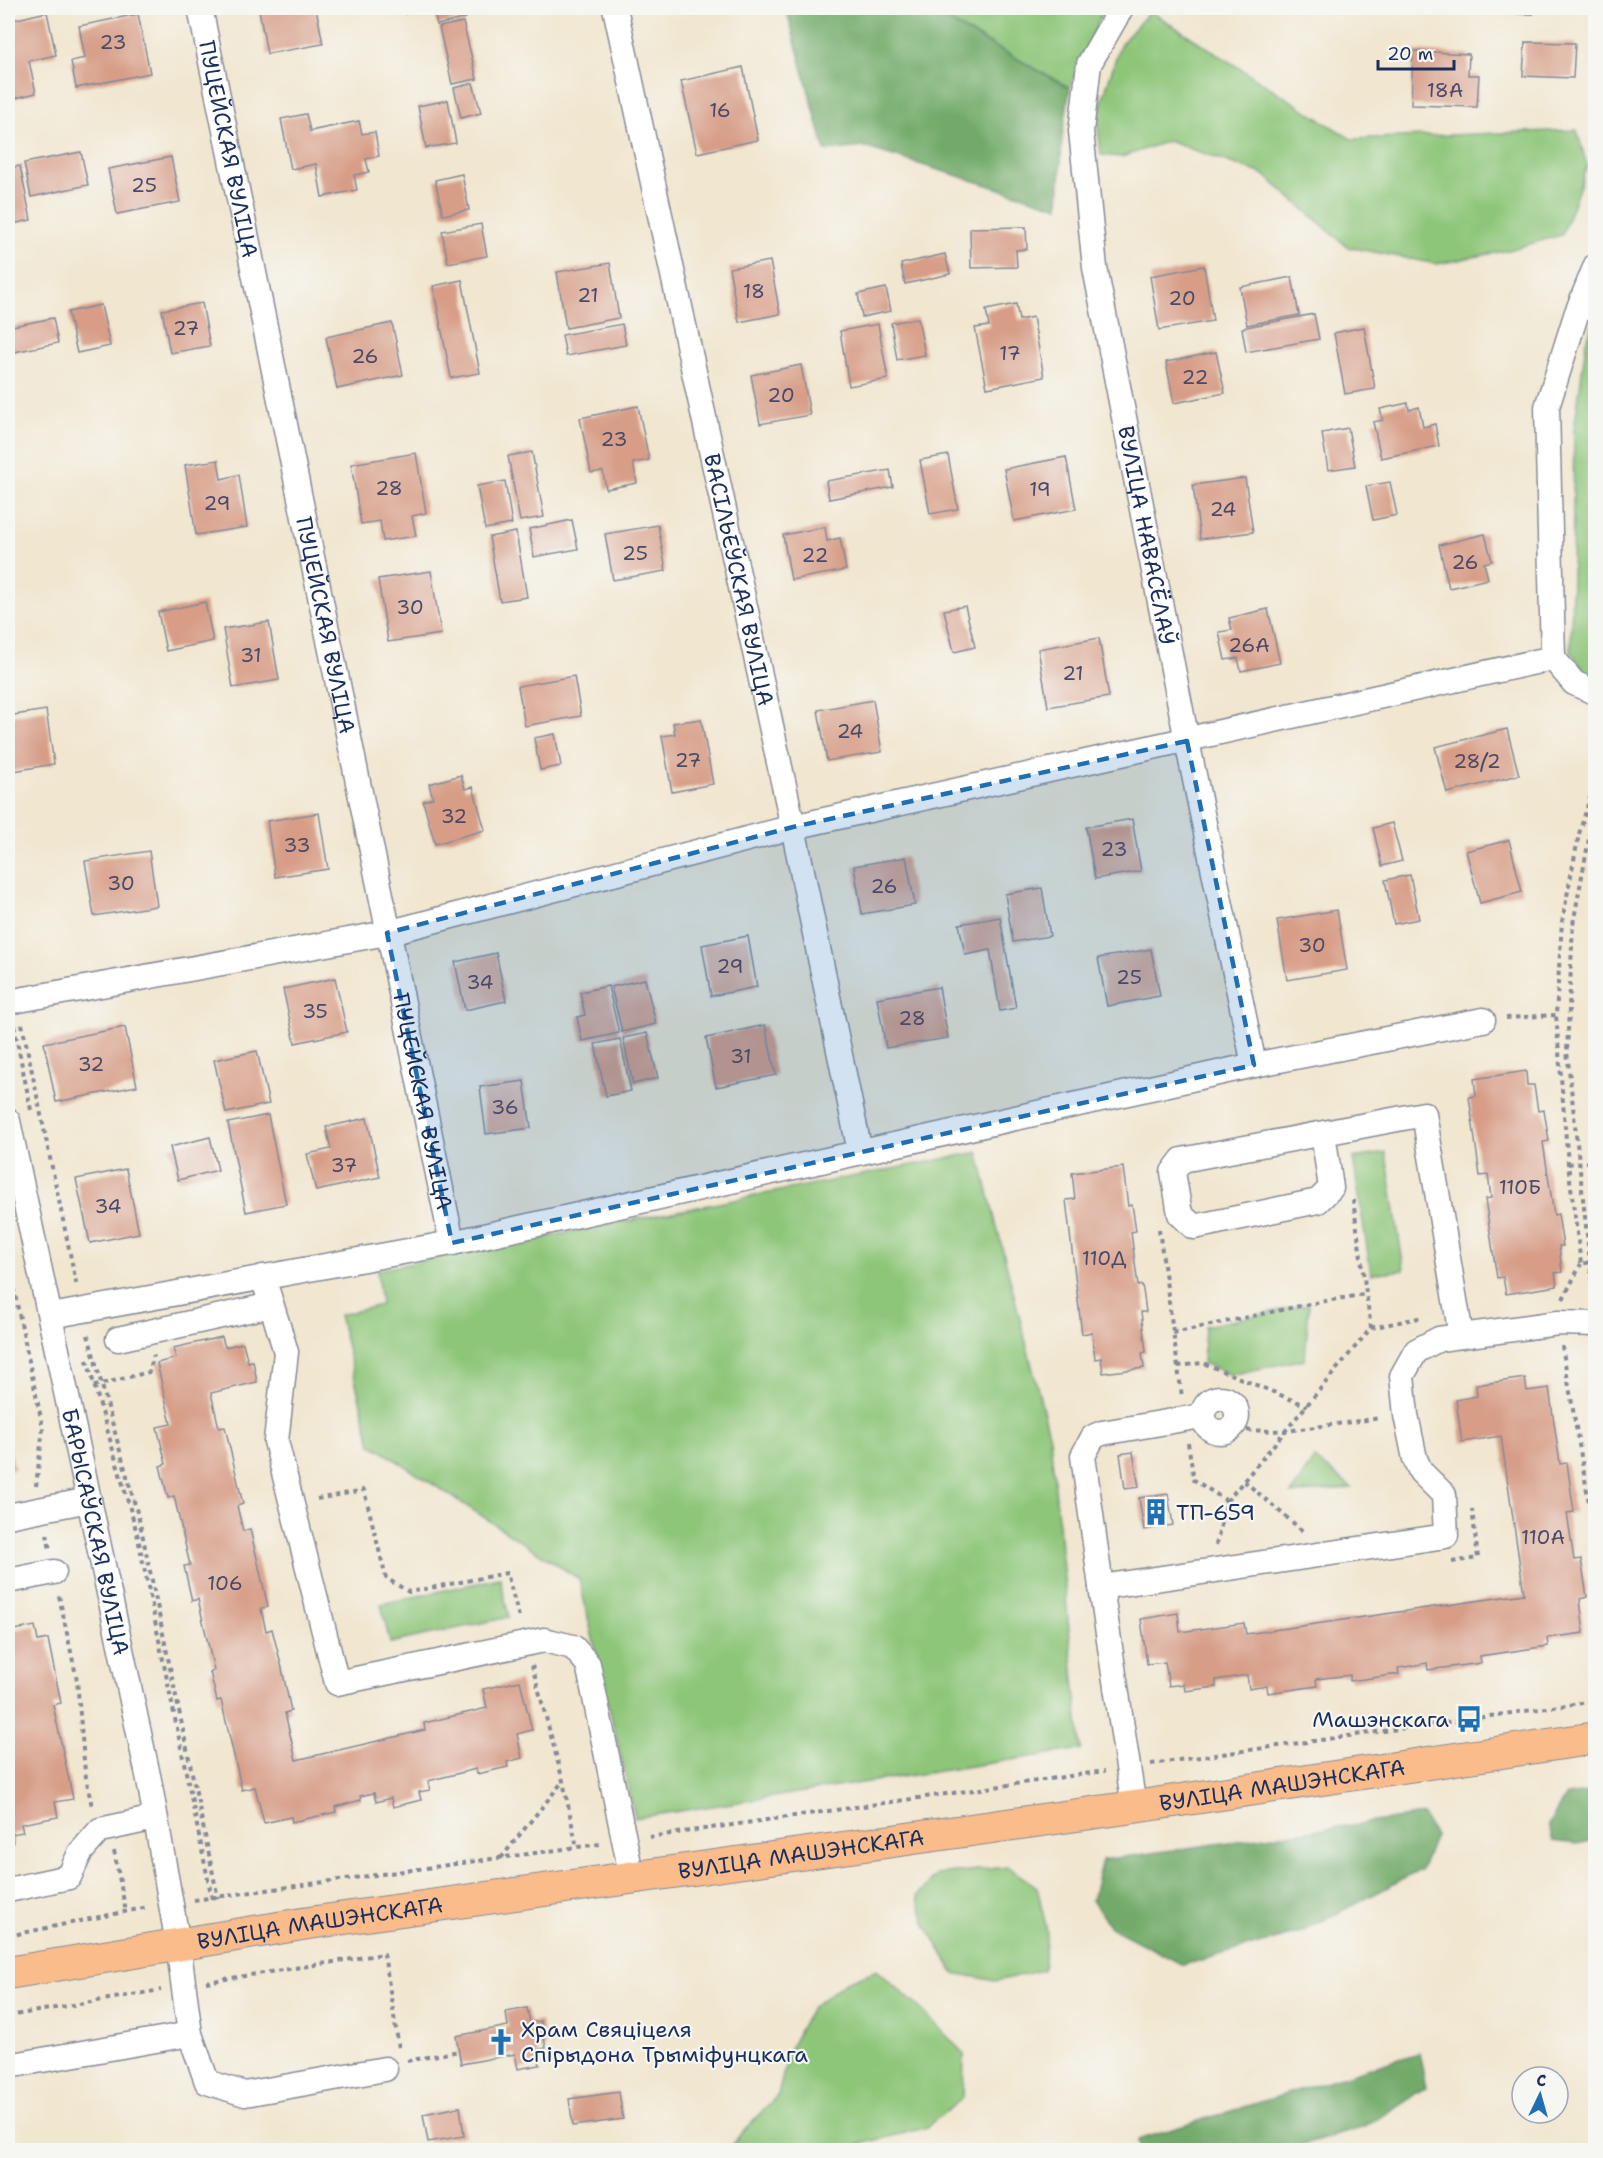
<svg xmlns="http://www.w3.org/2000/svg" width="1603" height="2158" font-family="'Shantell Sans',sans-serif">
<rect width="100%" height="100%" fill="#f6f6f2"/>
<filter id="ink" filterUnits="userSpaceOnUse"><feTurbulence type="fractalNoise" baseFrequency=".0167" numOctaves="2"/><feDisplacementMap in="SourceGraphic" scale="12" xChannelSelector="R" yChannelSelector="G"/><feConvolveMatrix kernelMatrix="1 2 1 2 8 2 1 2 1" color-interpolation-filters="sRGB"/></filter>
<filter id="wash" filterUnits="userSpaceOnUse"><feTurbulence type="fractalNoise" baseFrequency=".008" numOctaves="4" result="noise"/><feDisplacementMap in="SourceGraphic" scale="24" xChannelSelector="R" yChannelSelector="G"/><feGaussianBlur stdDeviation="1.35" result="paint"/><feColorMatrix in="noise" values="0 0 0 0 0 0 0 0 0 0 0 0 0 0 0 0 0 1.4 0 .05"/><feComposite in="paint" operator="in"/></filter>
<g filter="url(#wash)">
<rect width="100%" height="100%" fill="#f1e6cf"/>
<path fill="#8ec679" stroke="#547a6c" stroke-width="1.5" d="M925 8H1104L1070 88Z
M1150 11 1351 139 1577 130 1587 166 1562 235 1505 251 1437 264 1348 247 1263 174 1168 141 1122 157 1101 155 1097 117 1120 45Z
M1595 319 1596 499 1590 513 1596 517 1595 679 1586 676 1571 651 1574 430 1586 343Z
M978 1152 1050 1438 1081 1749 635 1818 579 1579 371 1444 339 1315 381 1305 377 1270Z
M1386 1153 1404 1270 1371 1274 1353 1158Z
M1309 1304 1305 1359 1231 1375 1203 1363 1205 1326Z
M1314 1458 1352 1488 1291 1494Z
M500 1578 509 1617 390 1643 381 1604Z
M1008 1867 1037 1887 1047 1931 1043 1970 996 1981 954 1973 926 1925 917 1896 938 1874Z
M877 1970 924 2012 964 2054 963 2098 925 2128 860 2144 855 2150H728L743 2131 778 2095 790 2048 811 2008 846 1982Z"/>
<path fill="#72ab69" stroke="#466d64" stroke-width="1.5" d="M786 8H925L1070 88 1062 138 1059 207 864 147 825 151Z
M1595 1791V1840L1577 1844 1553 1841 1548 1824 1567 1795Z
M1423 1815 1435 1836 1421 1870 1299 1933 1183 1965 1110 1927 1092 1900 1102 1860Z
M1419 2053 1426 2087 1365 2127 1286 2150H1139L1137 2140Z"/>
<g id="blocks">
<path fill="#d79d87" d="M269 8H316L323 44 267 54 259 10Z
M403 8H427L405 14Z
M433 8H464L466 18 437 25Z
M1479 8H1534L1533 14 1479 12Z
M47 12 56 55 29 61 36 93 12 99 8 79V21Z
M138 14 150 73 76 88 71 61 85 58 79 26Z
M463 22 477 79 452 84 439 27Z
M1525 42 1575 43 1573 78 1523 76Z
M1413 51 1469 54 1468 75H1479L1477 107 1411 105Z
M743 67 758 140 697 153 681 81Z
M473 83 481 113 461 118 454 88Z
M448 100 456 143 426 148 418 106Z
M306 114 310 131 359 121 362 134 375 132 379 156 366 159 369 172 354 175 357 190 322 197 316 164 291 169 281 119Z
M81 152 88 185 31 197 24 163Z
M171 157 180 202 117 214 108 169Z
M20 166 31 220 8 225V168Z
M462 174 469 210 443 215 435 180Z
M481 224 487 256 448 263 442 231Z
M1026 227 1027 249 1016 250 1017 267 971 268 970 228Z
M945 254 950 274 905 284 901 264Z
M770 261 780 314 739 322 729 268Z
M610 263 619 318 566 328 557 272Z
M1204 266 1213 321 1159 330 1150 276Z
M1292 277 1299 315 1247 325 1240 287Z
M462 280 480 373 451 378 433 286Z
M886 288 891 311 862 317 858 294Z
M202 303 210 346 170 353 162 310Z
M1016 304 1019 320 1033 317 1044 377 987 388 975 328 989 326 986 310Z
M101 305 110 346 77 353 68 312Z
M1314 314 1319 339 1246 352 1242 328Z
M53 318 58 343 9 353 8 327Z
M918 318 925 355 897 360 891 323Z
M392 323 403 375 337 389 326 337Z
M622 324 626 345 566 356 562 335Z
M878 324 888 379 849 386 840 331Z
M1364 327 1375 389 1345 394 1334 333Z
M1216 352 1225 393 1174 403 1166 362Z
M801 365 810 415 760 424 751 375Z
M1408 403 1409 410 1419 407 1423 427 1435 424 1439 446 1381 458 1373 422 1383 420 1380 409Z
M638 406 649 460 633 463 637 483 606 489 603 471 591 473 580 418Z
M1348 428 1355 466 1328 470 1322 433Z
M532 452 544 517 520 521 508 456Z
M416 453 426 513 412 516 416 536 383 541 380 521 361 524 351 464Z
M948 455 958 509 930 514 920 460Z
M1066 457 1076 509 1014 521 1004 469Z
M218 460 221 479 239 475 247 527 196 535 185 465Z
M890 470 893 487 829 499 826 481Z
M1245 478 1253 532 1200 539 1193 485Z
M505 481 512 524 485 529 477 486Z
M1390 482 1397 515 1373 520 1366 486Z
M572 520 578 549 534 557 529 529Z
M658 525 666 571 613 580 605 534Z
M825 527 827 541 840 538 846 570 791 580 783 535Z
M516 532 527 597 500 601 489 537Z
M1485 534 1492 561 1484 563 1488 579 1449 588 1439 545Z
M431 571 441 634 388 642 378 579Z
M205 602 213 641 166 651 158 612Z
M965 606 975 647 954 652 944 610Z
M1268 609 1280 663 1241 671 1238 658 1225 660 1219 632 1232 630 1229 618Z
M269 622 279 680 233 688 223 629Z
M1099 638 1109 697 1048 707 1038 649Z
M574 676 581 716 525 726 518 686Z
M873 700 882 752 827 761 818 710Z
M46 710 54 764 8 772V716Z
M701 719 713 784 672 792 662 736 675 734 673 723Z
M1507 729 1519 775 1447 793 1435 747Z
M555 734 561 766 540 770 534 738Z
M461 775 465 789 473 787 485 830 435 844 423 801 433 798 429 784Z
M319 813 328 869 275 877 267 821Z
M1132 819 1141 871 1095 879 1086 827Z
M1392 823 1402 861 1382 866 1373 828Z
M1509 840 1522 892 1480 903 1466 851Z
M149 851 157 906 94 916 85 861Z
M906 857 915 905 862 914 854 866Z
M1410 875 1419 919 1394 924 1385 880Z
M1042 888 1050 936 1013 942 1005 894Z
M1337 910 1347 970 1287 980 1277 920Z
M1000 917 1016 1008 1000 1011 990 950 965 955 959 924Z
M748 936 757 987 711 996 702 945Z
M1151 949 1160 996 1107 1006 1098 958Z
M496 953 506 1001 465 1010 455 962Z
M335 978 347 1032 295 1043 283 989Z
M645 979 656 1024 622 1032 611 987Z
M608 986 619 1033 582 1041 577 1017 585 1015 580 992Z
M939 987 948 1038 886 1048 877 998Z
M765 1025 776 1075 716 1087 706 1038Z
M125 1027 137 1086 56 1102 44 1043Z
M647 1033 658 1078 633 1084 623 1038Z
M620 1039 631 1091 606 1096 595 1044Z
M257 1051 269 1104 226 1113 214 1060Z
M1526 1071 1527 1085H1534L1538 1111 1544 1110 1549 1141 1543 1142 1554 1215 1558 1214 1563 1246H1559L1562 1272 1555 1273 1557 1286 1506 1294 1503 1277 1497 1278 1485 1199 1491 1198 1488 1175 1480 1176 1469 1097 1476 1096 1474 1079Z
M524 1081 531 1128 486 1134 480 1087Z
M268 1115 286 1204 246 1212 228 1123Z
M367 1118 380 1177 316 1191 307 1154 331 1149 326 1127Z
M210 1137 218 1170 178 1180 170 1147Z
M1123 1167 1128 1206 1132 1205 1134 1217 1136 1231 1131 1232 1138 1286 1142 1285 1144 1297 1146 1312H1141L1146 1352 1142 1353 1144 1368 1103 1373 1101 1358 1095 1359 1092 1332 1082 1334 1066 1200 1075 1199 1072 1173Z
M126 1169 139 1233 90 1243 76 1179Z
M222 1337 225 1347 243 1343 248 1362 253 1361 257 1382 211 1393 219 1428 225 1427 243 1504 237 1506 243 1531 250 1529 259 1567 268 1607 261 1609 266 1631 272 1629 281 1664 291 1711 285 1713 296 1760 425 1730 424 1723 487 1708 483 1689 520 1681 532 1730 517 1734 522 1758 507 1762 508 1767 477 1774 476 1769 428 1781 430 1790 419 1792 421 1800 393 1807 391 1798 376 1802 374 1793 360 1796 361 1800 335 1807 336 1812 292 1822 291 1817 264 1823 255 1787 242 1790 221 1700 217 1701 210 1672 214 1670 198 1599 192 1601 184 1566 190 1565 174 1496 168 1498 160 1466 166 1464 157 1427 171 1424 157 1363 176 1358 173 1348Z
M1525 1378 1527 1391 1549 1388 1560 1464 1567 1463 1574 1512 1567 1513 1574 1560 1581 1559 1587 1597 1580 1599 1584 1633 1547 1638 1548 1646 1480 1656 1481 1663 1428 1670 1427 1663 1398 1668 1399 1674 1350 1681V1675L1316 1679 1317 1686 1268 1693 1267 1686 1249 1689 1247 1675 1216 1680V1687L1185 1691 1184 1684 1169 1686 1165 1662 1147 1664 1141 1619 1178 1613 1180 1632 1244 1623 1246 1634 1524 1594 1501 1436 1462 1442 1456 1400 1477 1396 1476 1385Z
M8 1441 15 1469 8 1470Z
M1133 1452 1139 1487 1125 1489 1120 1454Z
M1168 1494 1173 1525 1144 1530 1139 1498Z
M35 1626 38 1641 48 1639 61 1703 53 1705 73 1799 55 1802 58 1817 21 1824 23 1832 12 1834 13 1843 8 1844V1631Z
M527 2008 530 2023 541 2021 546 2048 537 2050 540 2065 518 2069 515 2054 461 2064 456 2036 508 2026 506 2012Z
M619 2092 623 2119 573 2126 569 2099Z
M460 2107 464 2136 428 2142 423 2114Z"/>
</g>
</g>
<g filter="url(#ink)">
<use href="#blocks" fill-opacity="0" stroke="#868a96" stroke-width="1.5"/>
<g fill="none" stroke-linecap="round" stroke-linejoin="round">
<defs>
<g id="minor">
<path id="s1" d="M200 8 452 1243"/>
<path id="s2" d="M615 8 793 827 860 1152"/>
<path id="s3" d="M1121 8 1089 64 1081 131 1095 268 1187 741 1254 1065"/>
<path d="M1596 265 1576 315 1547 407 1553 658 1574 683 1596 693"/>
<path d="M8 1002 387 933 793 827 1553 658"/>
<path id="s4" d="M8 1121 149 1780 178 1944 190 2034 8 2066"/>
<path d="M1323 1133 1331 1188 1318 1201 1194 1227 1180 1214 1173 1172 1182 1160 1424 1114 1461 1336"/>
<path d="M263 1277 286 1352 276 1441 337 1683 544 1640 573 1647 588 1664 632 1878"/>
<path d="M51 1316 452 1243 1254 1065 1483 1020"/>
<path d="M118 1339 271 1305"/>
<circle cx="1220" cy="1415" r="17"/>
<path d="M8 1516 89 1500"/>
<path d="M8 1581 54 1572"/>
<path d="M1101 1587 1083 1456 1093 1437 1102 1433 1202 1416"/>
<path d="M1134 1807 1101 1587 1446 1536 1444 1495 1421 1472 1415 1459 1406 1415 1402 1376 1416 1351 1439 1339 1558 1323 1596 1324"/>
<path d="M8 1890 69 1877 80 1853 100 1830 155 1818"/>
<path d="M190 2034 207 2082 245 2094 385 2069"/>
</g>
<g id="major">
<path id="s5" d="M8 1973 302 1924 1134 1807 1596 1738"/>
</g>
</defs>
<use href="#minor" stroke="#868a96" stroke-width="27"/>
<use href="#major" stroke="#868a96" stroke-width="34"/>
<path stroke="#868a96" stroke-width="4" stroke-dasharray="4.5 4.5" stroke-linecap="butt" d="M1596 778 1579 834 1562 922 1556 1015 1568 1164 1581 1264 1596 1261
M1506 1018 1556 1015
M22 1024 77 1287
M14 1026 31 1110
M1568 1164 1596 1161
M1159 1229 1182 1397
M8 1261 43 1428 36 1486
M1563 1299 1581 1264
M1594 1300 1567 1051 1573 924 1590 833 1596 815
M1371 1328 1423 1317
M1173 1333 1309 1304 1366 1294
M88 1335 140 1523 218 1898
M1562 1346 1596 1543
M87 1360 137 1533 212 1899
M1178 1366 1203 1363 1307 1406
M94 1386 149 1372 154 1355
M1229 1430 1286 1431 1381 1418
M1188 1443 1194 1480 1227 1501
M1244 1481 1305 1533
M317 1499 364 1490 386 1578 409 1592 507 1573 520 1621
M47 1534 50 1550
M1216 1545 1227 1501 1371 1328 1353 1200
M1452 1562 1478 1558 1472 1509
M59 1596 77 1680 85 1772 92 1807
M532 1665 563 1781 577 1848
M1151 1764 1596 1701
M649 1837 1105 1771
M114 1851 126 1912
M501 1858 563 1781
M194 1900 600 1844
M8 1936 148 1907
M206 1982 384 1954 399 2048
M8 2016 161 1990
M407 2061 459 2051"/>
<use href="#minor" stroke="#fff" stroke-width="24"/>
<use href="#major" stroke="#fabc8b" stroke-width="32"/>
</g>
</g>
<path fill="#1f6fb2" fill-opacity="0.2" stroke="#1f6fb2" stroke-width="4.5" stroke-dasharray="12 8" stroke-linejoin="round" d="M1187 741 1254 1065 452 1243 387 933 793 827Z"/>
<defs>
<symbol id="building-bare" viewBox="-9 -9 18 18"><path d="M-4-6H4V6H1V3H-1V6H-4ZM-2.5-4.3h1.7v1.8h-1.7ZM.8-4.3h1.7v1.8H.8ZM-2.5-1h1.7V.8h-1.7ZM.8-1h1.7V.8H.8Z" fill="#1f6fb2" stroke="#f6f6f2" stroke-width="2.5" paint-order="stroke"/></symbol>
<symbol id="bus-bare" viewBox="-9 -9 18 18"><path d="M-5-6H5V4H4V6H2V4H-2V6H-4V4H-5ZM-3.5-4V0h7V-4ZM-3.5 1.2v1.5H-2V1.2ZM2 1.2v1.5H3.5V1.2Z" fill="#1f6fb2" stroke="#f6f6f2" stroke-width="2.5" paint-order="stroke"/></symbol>
<symbol id="church-bare" viewBox="-9 -9 18 18"><path d="M-1.2-6h2.4v3.5h3.3v2.4h-3.3V6h-2.4V-.1h-3.3v-2.4h3.3Z" fill="#1f6fb2" stroke="#f6f6f2" stroke-width="2.5" paint-order="stroke"/></symbol>
</defs>
<g fill-rule="evenodd">
<use href="#building-bare" x="1137" y="1493" width="38" height="38"/>
<use href="#bus-bare" x="1450" y="1700" width="38" height="38"/>
<use href="#church-bare" x="482" y="2023" width="38" height="38"/>
</g>
<g text-anchor="middle" stroke-width="4.5" stroke-linejoin="round" paint-order="stroke">
<g font-size="20" fill="#4a4a68">
<text x="113" y="49">23</text>
<text x="1445" y="97">18А</text>
<text x="720" y="117">16</text>
<text x="144" y="192">25</text>
<text x="754" y="298">18</text>
<text x="588" y="302">21</text>
<text x="1182" y="305">20</text>
<text x="186" y="335">27</text>
<text x="1010" y="360">17</text>
<text x="365" y="363">26</text>
<text x="1195" y="384">22</text>
<text x="781" y="402">20</text>
<text x="614" y="446">23</text>
<text x="389" y="495">28</text>
<text x="1040" y="496">19</text>
<text x="217" y="510">29</text>
<text x="1223" y="516">24</text>
<text x="635" y="560">25</text>
<text x="815" y="562">22</text>
<text x="1465" y="569">26</text>
<text x="410" y="614">30</text>
<text x="1249" y="652">26А</text>
<text x="251" y="662">31</text>
<text x="1073" y="680">21</text>
<text x="850" y="738">24</text>
<text x="688" y="767">27</text>
<text x="1477" y="768">28/2</text>
<text x="454" y="823">32</text>
<text x="297" y="852">33</text>
<text x="1114" y="856">23</text>
<text x="121" y="890">30</text>
<text x="884" y="893">26</text>
<text x="1312" y="952">30</text>
<text x="730" y="973">29</text>
<text x="1129" y="984">25</text>
<text x="480" y="989">34</text>
<text x="315" y="1018">35</text>
<text x="912" y="1025">28</text>
<text x="741" y="1063">31</text>
<text x="91" y="1071">32</text>
<text x="505" y="1114">36</text>
<text x="344" y="1172">37</text>
<text x="1520" y="1194">110Б</text>
<text x="108" y="1213">34</text>
<text x="1104" y="1265">110Д</text>
<text x="1543" y="1544">110А</text>
<text x="225" y="1590">106</text>
</g>
<g font-size="22" fill="#1b2f5e" stroke="#f6f6f2">
<text dy="8" stroke="none"><textPath href="#s1" startOffset="144">ПУЦЕЙСКАЯ ВУЛІЦА</textPath></text>
<text dy="8" stroke="none"><textPath href="#s3" startOffset="542">ВУЛІЦА НАВАСЁЛАЎ</textPath></text>
<text dy="8" stroke="none"><textPath href="#s2" startOffset="585">ВАСІЛЬЕЎСКАЯ ВУЛІЦА</textPath></text>
<text dy="8" stroke="none"><textPath href="#s1" startOffset="630">ПУЦЕЙСКАЯ ВУЛІЦА</textPath></text>
<text dy="8" stroke="none"><textPath href="#s1" startOffset="1116">ПУЦЕЙСКАЯ ВУЛІЦА</textPath></text>
<text dy="8" stroke="none"><textPath href="#s4" startOffset="420">БАРЫСАЎСКАЯ ВУЛІЦА</textPath></text>
<text dy="8" stroke="none"><textPath href="#s5" startOffset="1288">ВУЛІЦА МАШЭНСКАГА</textPath></text>
<text dy="8" stroke="none"><textPath href="#s5" startOffset="802">ВУЛІЦА МАШЭНСКАГА</textPath></text>
<text dy="8" stroke="none"><textPath href="#s5" startOffset="316">ВУЛІЦА МАШЭНСКАГА</textPath></text>
</g>
<g font-size="22" fill="#1b2f5e" stroke="#f6f6f2" text-anchor="start">
<text x="1176" y="1520">ТП-659</text>
<text x="1449" y="1727" text-anchor="end">Машэнскага</text>
<text x="521" y="2037">Храм Свяціцеля<tspan x="521" dy="25">Спірыдона Трыміфунцкага</tspan></text>
</g>
</g>
<rect width="1603" height="2158" fill="none" stroke="#f6f6f2" stroke-width="30"/>
<g transform="translate(1540 2095) rotate(5)"><circle r="28" fill="#f6f6f2" stroke="#9ea6b7" stroke-width="1.5"/>
<path d="M0-4.5L10 22L0 15L-10 22Z" fill="#1f6fb2"/>
<text y="-9" font-size="16" font-weight="bold" text-anchor="middle" fill="#1b2f5e">С</text>
</g>
<path d="M1378 60v9h76v-9" fill="none" stroke="#1b2f5e" stroke-width="3"/>
<text x="1387" y="60" font-size="18" fill="#1b2f5e" stroke="#f6f6f2" stroke-width="4.5" paint-order="stroke">20 m</text>
</svg>
